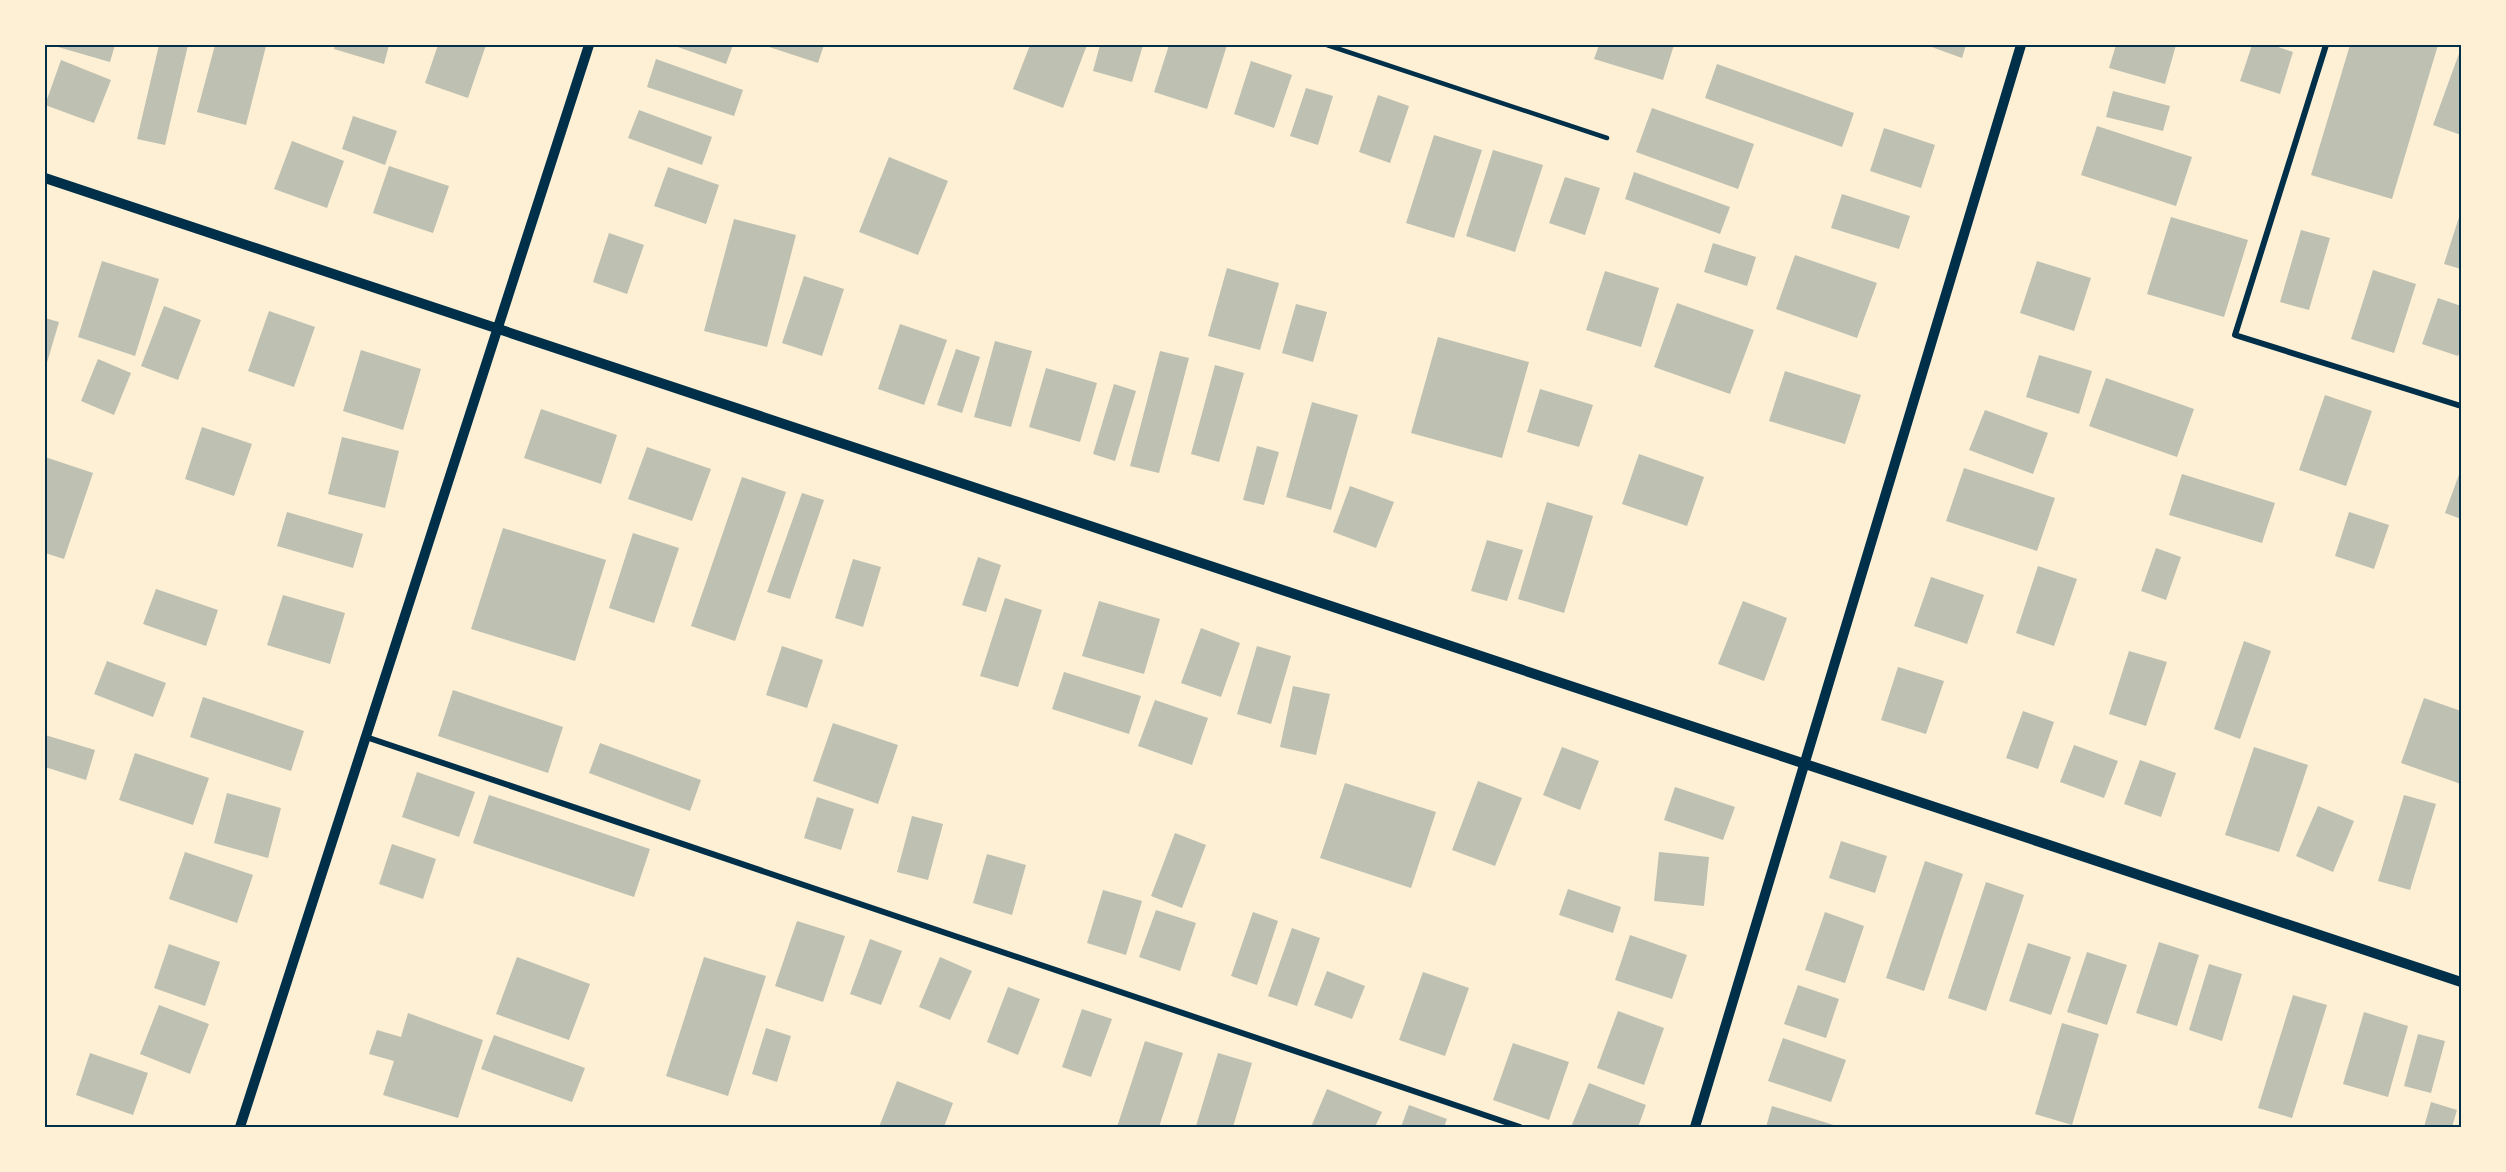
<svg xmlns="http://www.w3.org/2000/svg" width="2506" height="1172" font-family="Roboto,sans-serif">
<rect width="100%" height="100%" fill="#fdf0d5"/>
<path fill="#bec0b2" d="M51 45H115L110 62Z
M159 45H188L165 145 137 139Z
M215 45 266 46 246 125 197 112Z
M335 45H389L384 64 334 49Z
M438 45H486L468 98 425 83Z
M672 45H733L726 64Z
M763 45H824L818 63Z
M1030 45H1087L1063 108 1013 89Z
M1100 45H1143L1132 82 1093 71Z
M1169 45H1227L1207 109 1154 92Z
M1599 45H1674L1663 80 1594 59Z
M1926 45H1966L1962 58Z
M2116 45H2176L2165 84 2109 68Z
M2252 45H2272L2293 52 2280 94 2240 81Z
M2350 45H2438L2392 199 2311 175Z
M2461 48V135L2433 125Z
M656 59 743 90 734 116 647 87Z
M61 60 111 80 94 123 45 105Z
M1251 61 1292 75 1274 128 1234 114Z
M1717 64 1854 113 1842 147 1705 98Z
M1306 88 1333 96 1318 145 1290 136Z
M2113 91 2170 106 2163 131 2106 117Z
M1378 95 1409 106 1390 163 1359 152Z
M1652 108 1754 144 1738 189 1636 152Z
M639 110 712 137 702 165 628 138Z
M353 116 397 131 385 165 342 149Z
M2097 126 2192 157 2176 206 2081 175Z
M1884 128 1935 145 1921 188 1870 171Z
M1434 135 1482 150 1454 238 1406 223Z
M292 141 344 161 327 208 274 189Z
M1493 150 1543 165 1515 252 1466 236Z
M889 157 948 181 918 255 859 232Z
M389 166 449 186 433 233 373 213Z
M668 167 719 185 706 224 654 206Z
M1634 172 1730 207 1720 234 1625 199Z
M1565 177 1600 188 1585 235 1549 223Z
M1842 194 1910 216 1899 249 1831 228Z
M2461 211V269L2444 264Z
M2171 217 2248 240 2224 317 2147 294Z
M734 219 796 235 767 347 704 331Z
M2301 230 2330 238 2309 310 2280 302Z
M609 233 644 245 627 294 593 282Z
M1713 243 1756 257 1747 286 1704 272Z
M1795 255 1877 283 1857 338 1776 309Z
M102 261 159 279 135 356 78 337Z
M2037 261 2091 278 2074 331 2020 313Z
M1227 268 1279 283 1260 350 1208 336Z
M2373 270 2416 284 2394 353 2351 339Z
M1605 271 1659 288 1641 347 1586 330Z
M804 276 844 289 822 356 782 343Z
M2438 298 2461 306V348L2458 356 2422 344Z
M1677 303 1754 330 1730 394 1654 367Z
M1296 304 1327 312 1313 362 1282 353Z
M164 306 201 320 178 380 141 366Z
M269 311 315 327 294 387 248 371Z
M45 318 59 322 46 366H45Z
M900 324 947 340 924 405 878 389Z
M1438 337 1529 362 1502 458 1411 433Z
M995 341 1032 351 1011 427 974 417Z
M956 349 980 357 962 413 937 405Z
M361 350 421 369 403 430 343 411Z
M1160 351 1189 358 1159 473 1130 466Z
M2039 355 2092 371 2079 414 2026 397Z
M98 359 131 373 114 415 81 401Z
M1215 365 1244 373 1219 462 1191 454Z
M1046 368 1097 383 1080 442 1029 427Z
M1785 371 1861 395 1845 444 1769 421Z
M2106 378 2194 409 2177 457 2089 426Z
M1114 384 1136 391 1115 461 1093 454Z
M1540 389 1593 405 1579 447 1527 432Z
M2325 395 2372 411 2346 486 2299 470Z
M1312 402 1358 415 1331 510 1286 497Z
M541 409 617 435 601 484 524 458Z
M1985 410 2048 433 2033 474 1969 450Z
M202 427 252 444 234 496 185 479Z
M342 437 399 451 385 508 328 494Z
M1257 446 1279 452 1264 505 1243 500Z
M647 447 711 469 692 521 628 499Z
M1639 454 1704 477 1687 526 1622 504Z
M45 457 93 473 64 559 45 553Z
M1964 468 2055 498 2037 551 1946 521Z
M2461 469V519L2445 513Z
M2182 474 2275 503 2262 543 2169 515Z
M742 477 786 492 735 641 691 626Z
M1350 486 1394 502 1376 548 1333 532Z
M802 493 824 500 790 599 767 592Z
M1547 502 1593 516 1564 613 1518 599Z
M287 512 363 534 353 568 277 546Z
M2349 512 2389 525 2374 569 2335 556Z
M503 528 606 560 575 661 471 629Z
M633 533 679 548 654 623 609 608Z
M1487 540 1523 550 1507 601 1471 591Z
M2156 548 2181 557 2166 600 2141 591Z
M978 557 1001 565 986 612 962 605Z
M853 559 881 567 863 627 835 618Z
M2038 566 2077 579 2054 646 2016 633Z
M1931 577 1984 595 1967 644 1914 626Z
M156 589 218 610 206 646 143 624Z
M283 595 345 613 330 664 267 645Z
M1005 598 1042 610 1018 687 980 676Z
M1099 601 1160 619 1144 674 1082 656Z
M1743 601 1787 618 1764 681 1718 664Z
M1201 628 1240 643 1221 697 1181 683Z
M2244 641 2271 651 2240 739 2214 729Z
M782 646 823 660 807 708 766 695Z
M1257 646 1291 656 1271 724 1237 714Z
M2129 651 2167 662 2146 726 2109 714Z
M107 661 166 683 153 717 94 694Z
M1898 667 1944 681 1926 734 1881 720Z
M1064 672 1141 696 1129 734 1052 709Z
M1293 686 1330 694 1316 755 1280 747Z
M453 690 563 727 548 773 438 736Z
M203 697 304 731 291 771 190 737Z
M2424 698 2461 711V784L2401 763Z
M1155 700 1208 718 1192 765 1138 746Z
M2023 711 2054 722 2038 769 2006 758Z
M833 723 898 745 878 804 813 781Z
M45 735 95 750 86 780 45 767Z
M600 743 701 780 690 811 589 773Z
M2074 745 2118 761 2104 798 2060 782Z
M1562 747 1599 761 1580 810 1543 795Z
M2254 747 2308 765 2279 852 2225 835Z
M135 753 209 778 193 825 119 800Z
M2140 760 2176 773 2161 817 2124 804Z
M417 772 475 792 459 837 402 817Z
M1478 781 1522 798 1495 866 1452 850Z
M1345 783 1436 812 1411 888 1320 858Z
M1675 787 1735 807 1723 840 1664 820Z
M227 793 281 808 268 858 214 843Z
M489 795 650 849 634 897 473 843Z
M2404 795 2436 804 2410 890 2378 881Z
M817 797 854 809 841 850 804 838Z
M2318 806 2354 821 2333 872 2296 856Z
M912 816 943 824 928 880 897 872Z
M1175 833 1206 845 1182 908 1151 896Z
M1841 841 1887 856 1875 893 1829 878Z
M392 844 436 859 423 899 379 884Z
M185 852 253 875 237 923 169 899Z
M1659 852 1709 857 1704 906 1654 901Z
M987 854 1026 865 1012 915 973 903Z
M1925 861 1963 874 1924 991 1886 978Z
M1986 882 2024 895 1986 1011 1948 998Z
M1568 889 1621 907 1613 933 1559 915Z
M1103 890 1142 901 1126 955 1087 943Z
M1156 910 1196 923 1180 971 1139 957Z
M1253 912 1278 921 1257 985 1231 976Z
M1825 912 1864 926 1845 983 1805 970Z
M797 921 845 936 823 1002 775 986Z
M1292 928 1320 938 1297 1006 1268 996Z
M1630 935 1687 955 1672 999 1615 980Z
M870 939 902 951 881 1005 850 994Z
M2159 942 2199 955 2177 1026 2136 1013Z
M2028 943 2071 957 2051 1015 2009 1001Z
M169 944 220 962 205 1006 154 988Z
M2087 952 2127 965 2107 1025 2067 1012Z
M517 957 590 984 569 1040 496 1014Z
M704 957 766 976 728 1096 666 1076Z
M940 957 972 971 950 1020 919 1007Z
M2209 964 2242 974 2222 1041 2189 1030Z
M1327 971 1365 986 1352 1019 1314 1005Z
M1423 972 1469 988 1445 1056 1399 1040Z
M1798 985 1839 999 1826 1038 1784 1024Z
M1008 987 1040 999 1018 1055 987 1042Z
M2293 995 2327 1005 2292 1118 2258 1108Z
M159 1005 209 1024 190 1074 140 1054Z
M1082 1009 1112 1019 1091 1077 1062 1067Z
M1618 1011 1664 1028 1644 1085 1597 1068Z
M2364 1012 2408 1026 2388 1097 2343 1084Z
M408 1013 483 1040 458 1118 383 1095 394 1061 369 1054 377 1030 401 1037Z
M2062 1023 2099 1034 2072 1125 2035 1114Z
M766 1028 791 1036 777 1082 752 1074Z
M2418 1034 2445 1041 2431 1093 2404 1086Z
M494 1035 585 1068 572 1102 481 1069Z
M1783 1038 1846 1060 1831 1102 1768 1081Z
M1145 1041 1183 1053 1159 1127H1117Z
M1513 1043 1569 1062 1549 1120 1493 1100Z
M90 1053 148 1073 133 1115 76 1095Z
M1218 1053 1252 1063 1233 1127H1200L1196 1126Z
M897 1081 953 1103 944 1127H879Z
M1589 1083 1646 1105 1638 1127H1571Z
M1327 1089 1382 1112 1375 1127H1311Z
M2431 1102 2457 1110 2452 1127H2424Z
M1409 1105 1447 1119 1444 1127H1401Z
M1772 1106 1837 1126V1127H1766Z"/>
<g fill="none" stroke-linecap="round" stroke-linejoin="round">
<path stroke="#003049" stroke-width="4.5" d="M1327 45 1607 138"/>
<path stroke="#003049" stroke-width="6" d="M2326 45 2235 335 2461 406
M366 737 1520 1127"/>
<path stroke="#003049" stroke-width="10" d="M45 178C851 443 1655 716 2461 982
M240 1127 589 45
M1695 1127 2021 45"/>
</g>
<rect width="2506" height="1172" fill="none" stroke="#fdf0d5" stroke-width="93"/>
<rect x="46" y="46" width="2414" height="1080" fill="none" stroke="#003049" stroke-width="2"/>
</svg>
